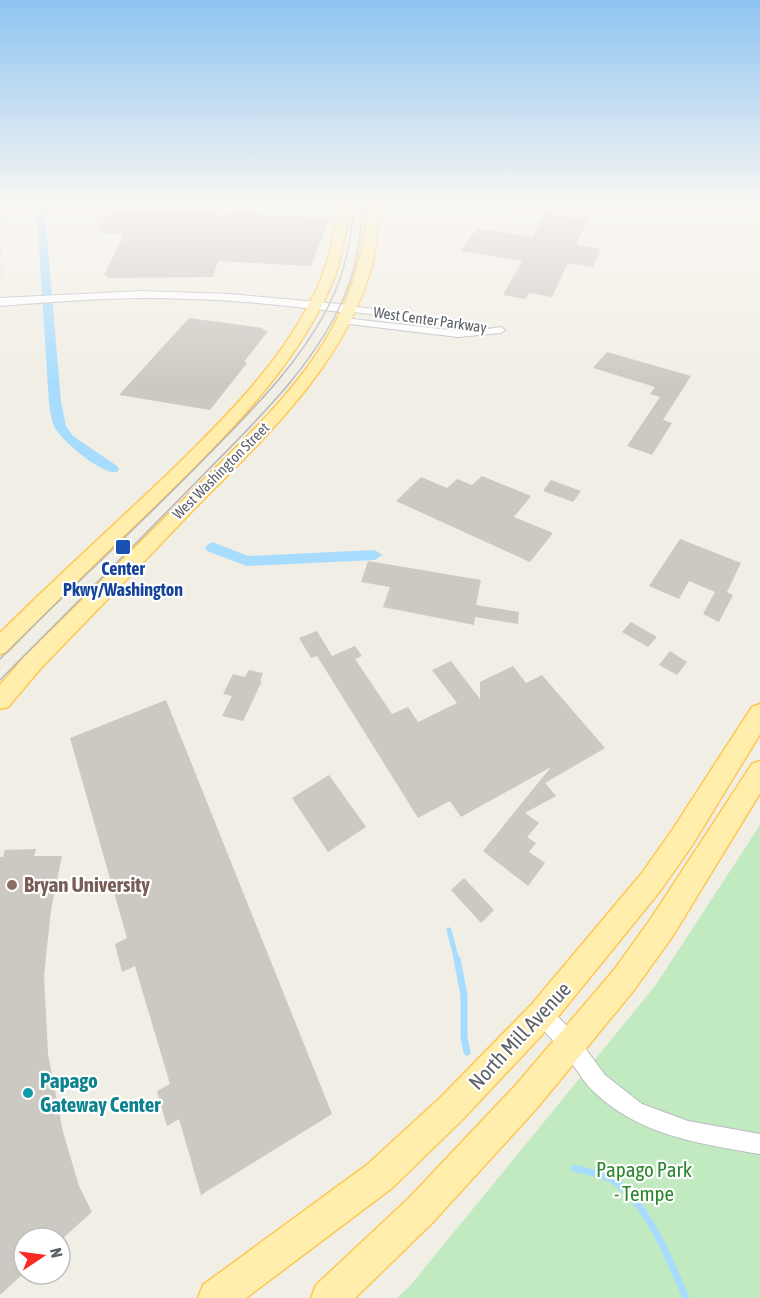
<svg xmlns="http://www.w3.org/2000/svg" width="760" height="1298" font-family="'Asap Condensed',sans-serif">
<rect width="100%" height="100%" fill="#f1eee5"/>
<path fill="#c1eac0" d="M760 825V1298H397L410 1286 655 986Z"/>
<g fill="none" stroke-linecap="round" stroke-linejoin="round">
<path stroke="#a7dcff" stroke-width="5" d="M449 930 457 961"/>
<path stroke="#a7dcff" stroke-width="7" d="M457 959 464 995V1038L467 1052
M574 1168C587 1172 602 1173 614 1181 647 1203 671 1262 686 1298"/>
<path fill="#a7dcff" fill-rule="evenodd" d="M36 202H44L61 402 66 426 73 436 117 466 119 469 117 472C103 476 59 439 54 426 51 419 50 409 49 402Z
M212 542 248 556 375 550 382 555 375 560 247 566 207 551 205 547Z"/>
</g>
<path fill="#ccc8c2" d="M117 212H210L214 213V215L241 213 329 218 311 266 218 261 213 277 107 278 108 275H104L124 234 106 233 101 232 103 229H98L106 215Z
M546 213 588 219 576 245 601 249 593 267 568 263 552 297 529 293 525 299 503 295 522 261 461 251 476 228 532 237Z
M189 318 263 328 262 330 268 331 244 362 247 363 210 410 119 395Z
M607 352 691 376 663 420 672 423 652 455 627 446 660 397 650 394 655 387 593 368Z
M482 476 531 496 514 517 553 533 530 562 396 501 421 477 447 488 457 479 472 485Z
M551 480 581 491 573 502 543 491Z
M680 539 741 563 727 592 733 595 719 622 703 614 715 592 689 581 679 599 649 586Z
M368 561 481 580 476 605 519 612 518 624 475 617 474 625 383 607 390 587 361 582Z
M631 622 657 637 648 647 622 632Z
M317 631 332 656 355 646 362 656 355 659 392 714 408 707 418 722 457 703 432 670 451 661 480 699V682L513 666 526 683 542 675 605 748 545 783 556 796 525 813 539 823 527 837 536 843 529 852 545 863 528 886 483 851 551 767 461 817 450 801 418 818 317 656 311 658 299 638Z
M670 651 687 662 677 675 659 665Z
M249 670 263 673 260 681H262L243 721 222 716 232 696 223 694 233 674 245 677Z
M166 700 332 1114 201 1195 179 1119 167 1126 157 1091 170 1084 135 966 122 972 115 944 127 938 70 738Z
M329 775 366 827 328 852 292 798Z
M36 849 34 856H62L51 910 44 975 48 1054 63 1132 79 1186 92 1212 63 1238H24V1273L0 1295V857H3L5 850Z
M464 878 494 910 481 923 451 890Z"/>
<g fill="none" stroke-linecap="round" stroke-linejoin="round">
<defs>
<path id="street" d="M350 306 485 324 488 325V329L501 327 505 330 501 333 458 337 341 323V319L344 318 458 331 482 329 347 311 346 309Z
M542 1005 549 1007 577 1037 605 1075 642 1104 688 1121 760 1134V1154C700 1144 637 1135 592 1090 581 1079 574 1064 564 1053 554 1040 539 1029 533 1014L535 1007Z"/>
<path id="secondary" d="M142 291 229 294 350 305 356 309 350 313C296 307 243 300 189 299 126 296 63 301 0 306V298Z"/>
<path id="primary" d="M340 202H350C346 231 342 260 331 286 293 371 224 438 159 502 108 551 57 600 7 652L0 654V633C57 576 117 523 175 467 230 413 286 357 318 286 330 259 335 231 340 202Z
M368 202H378C378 224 377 245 372 265 345 365 265 437 195 508 144 562 92 615 41 668L8 707 0 709V685L25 656C78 604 131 551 184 499 274 409 360 339 368 202Z
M760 704V734L691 847 660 891 552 1024 463 1119 392 1188 246 1298H198L203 1285 368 1164 441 1097 532 1004 642 873 673 829 752 707Z
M760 761V793L672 937 634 990 537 1108 432 1223 355 1298H311L316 1285 408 1199 515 1086 614 970 652 917 752 764Z"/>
</defs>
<use href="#street" stroke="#b8bcc0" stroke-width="2"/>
<use href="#secondary" stroke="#b9bdc2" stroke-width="2"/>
<use href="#primary" stroke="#ffc750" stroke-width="3"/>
<use href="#street" fill="#fff" fill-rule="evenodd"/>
<use href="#secondary" fill="#fff" fill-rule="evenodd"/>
<use href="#primary" fill="#ffeeac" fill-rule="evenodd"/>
<path stroke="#b6b7b8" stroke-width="1.5" d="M0 659C68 590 140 525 208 455 252 410 299 364 328 307 345 274 352 239 354 202
M0 680C68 611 137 543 205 473 254 423 308 372 339 308 356 275 361 238 363 202"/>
<path stroke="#b6b7b8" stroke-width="2" stroke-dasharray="1 4.5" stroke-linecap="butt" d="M0 278 1 202"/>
</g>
<linearGradient id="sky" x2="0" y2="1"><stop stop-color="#8ec4f1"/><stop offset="0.53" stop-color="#f9f7f3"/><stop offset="1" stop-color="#f9f7f3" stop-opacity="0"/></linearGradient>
<rect width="760" height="384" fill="url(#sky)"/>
<rect fill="#1a4fb4" stroke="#fff" stroke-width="2" x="115" y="539" width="16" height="16" rx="3"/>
<circle fill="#8d6e63" stroke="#fff" stroke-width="2" cx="12" cy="885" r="6"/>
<circle fill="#0f9aa8" stroke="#fff" stroke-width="2" cx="28" cy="1093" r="6"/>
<g text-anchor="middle" stroke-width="4.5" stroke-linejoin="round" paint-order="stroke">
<g font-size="15" fill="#5d6267" stroke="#fff">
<text transform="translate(430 320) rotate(8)" y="5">West Center Parkway</text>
<text transform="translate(221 471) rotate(-45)" y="5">West Washington Street</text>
</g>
<g font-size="18" font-weight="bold" fill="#164399" stroke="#fff">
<text x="123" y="575">Center<tspan x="123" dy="21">Pkwy/Washington</tspan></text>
</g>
<g font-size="21" font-weight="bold" fill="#785e54" stroke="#fff" text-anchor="start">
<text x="24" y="892">Bryan University</text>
</g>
<g font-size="21" fill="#5d6267" stroke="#fff">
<text transform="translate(520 1036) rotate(-47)" y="7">North Mill Avenue</text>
</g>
<g font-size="21" font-weight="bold" fill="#0d838f" stroke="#fff" text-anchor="start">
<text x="40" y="1088">Papago<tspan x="40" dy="24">Gateway Center</tspan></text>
</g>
<g font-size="21" fill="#2d862d" stroke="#fff">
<text x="644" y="1177">Papago Park<tspan x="644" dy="24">- Tempe</tspan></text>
</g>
</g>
<g transform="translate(42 1256) rotate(77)"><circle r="28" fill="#ffffff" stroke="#bec0c2" stroke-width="1.5"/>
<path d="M0-4.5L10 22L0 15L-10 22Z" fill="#fa2a22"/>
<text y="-9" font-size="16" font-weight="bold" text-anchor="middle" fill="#5d6267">N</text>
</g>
</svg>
